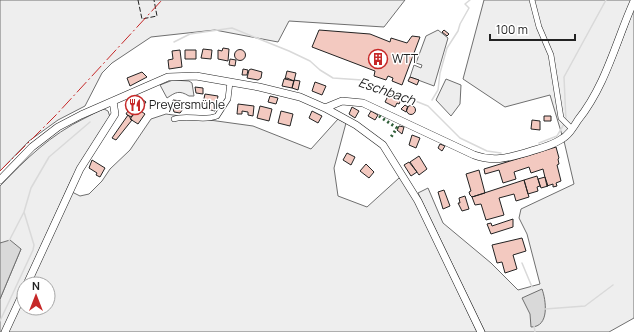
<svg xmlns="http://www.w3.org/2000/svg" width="634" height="332" font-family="Manrope,sans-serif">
<rect width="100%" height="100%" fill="#fff"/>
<path fill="#eee" stroke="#6f6f6f" d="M0 0H405L384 27 289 21 278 42 215 30 151 37 112 63 102 73 85 106 58 120 29 141 0 171Z
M484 0H631L603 71 590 99 567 131 562 135 550 95 505 107 463 79Z
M634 8V318L609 332H485L418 193 428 188 443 223 491 263 518 290 540 284 527 234 519 218 521 209 574 184 564 141C602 101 615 58 634 8Z
M173 80 189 81 192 83 194 96H189C179 90 176 92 167 98L160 85Z
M104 109 108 111 110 117 72 178 2 332H0V299L21 249 0 243V186C26 159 50 135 85 118 91 115 98 111 104 109Z
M166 114 253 126 311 149 338 119 346 123 334 168 338 196 367 207 399 178 409 188 477 332H7L24 295V308H48V284H29L72 192 80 196 89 194 102 181 110 169 130 150 151 119Z"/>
<path fill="#ededed" stroke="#6f6f6f" d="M438 30 448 38 434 86 410 77 414 65 421 68 422 65 416 63 426 36Z
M446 79 461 85 460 104 451 116 436 100Z"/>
<path fill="#d9d9d9" stroke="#6f6f6f" d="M10 240 21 249 0 299V243Z
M542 289C546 300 550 327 531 327L530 314 522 298Z"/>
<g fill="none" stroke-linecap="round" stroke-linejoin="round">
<path stroke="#d9d9d9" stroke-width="1.5" d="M174 42 190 34 232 28 289 51 310 61 320 70 333 78 362 80 428 106 460 138 487 151 501 153
M432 100 438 90 440 73 447 48 458 31 460 24 469 8 465 4 470 0
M566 121 564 77 606 0
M539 143 557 136 564 124
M9 241 24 212
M522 263 532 287
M545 309 585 306 613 285
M0 321 33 250 34 245 24 212 31 188 49 157 90 122
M534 326 535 332"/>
</g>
<path fill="#f3c9c0" stroke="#222" d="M319 30 370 34 390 42 391 38 407 43 412 36 420 37 402 85 392 81 393 78 388 76 386 80 374 76 375 71 312 47Z
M444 30 449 34 447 36 442 32Z
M223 48 229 49 228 61 218 59V50L222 51Z
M203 49 212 50 211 59 201 58Z
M234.5 55a5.5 5.5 0 1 1 11 0a5.5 5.5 0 1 1-11 0Z
M180 50 182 67 169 69 168 60 173 59 172 51Z
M185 50H196V59H185Z
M230 59 236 60 235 66 229 65Z
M243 69 248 70 247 75H242Z
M251 69 262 72 261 78 258 80 247 78 249 70Z
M287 71 296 73 294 81 285 79Z
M142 72 147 77 130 86 127 78Z
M410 77 419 80 417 85 408 81Z
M287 78 294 81 292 88 282 86 284 79Z
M294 80 300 81 298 90 292 88Z
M315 82 326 86 322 95 312 91Z
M195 87 203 88V94L196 93Z
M205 94 218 96 215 111 207 109 208 104 203 103Z
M389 94 401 100 399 104 397 103 395 107 385 102Z
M137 96 146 102 143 106 141 105 131 117 126 114Z
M270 96 278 98 276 104 268 102Z
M173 100 181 101 183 109 180 113 174 112 172 105Z
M238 104 254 106 253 116 248 115V112L242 111V114H237Z
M405 105 408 107 406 112 401 109Z
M406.5 110a4.5 4.5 0 1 1 9 0a4.5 4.5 0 1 1-9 0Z
M260 106 272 109 269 121 257 118Z
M352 107 359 111 355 118 349 114Z
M138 109 145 114 138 124 130 119Z
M281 111 293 114 290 126 278 123Z
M312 111 322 116 318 123 309 118Z
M371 111 378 115 375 120 368 116Z
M128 115 132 120 116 140 112 138Z
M544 116H551V121H544Z
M532 120 540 121V130L531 129Z
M399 126 404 127 402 134 397 130Z
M412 135 420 138 416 148 409 145Z
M440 144 445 146 442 151 438 148Z
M556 147 559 158 558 159 559 164 557 165 561 181 556 183 557 186 553 187V184L547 186 543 169 531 173 529 167 514 172 516 179 503 183 499 170 485 174 484 169Z
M347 153 355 157 351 165 343 160Z
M419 156 427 169 419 175 410 162Z
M92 160 105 168 100 177 96 175 97 173 89 168Z
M409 162 417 172 411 176 404 165Z
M366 164 374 172 369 178 360 171Z
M479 170 485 193 472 197 470 195 469 192 471 191 466 174Z
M537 176 540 186 537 187 538 191 528 194 524 180Z
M545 177 548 186 541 188 538 179Z
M524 180 529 197 516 201 514 194 499 198 504 215 486 220 481 204 475 205 472 197Z
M444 190 450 206 443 209 438 192Z
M465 196 469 209 462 211 458 203H460L459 198Z
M513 219V227L491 234 487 224 491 223 492 226Z
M522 238 526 251 513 255 517 269 505 273 502 262 497 263 492 245Z"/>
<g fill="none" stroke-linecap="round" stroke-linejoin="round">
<defs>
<path id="street" d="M532 0 539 27 551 55 561 118 572 129
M174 119C188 114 203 122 217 116L228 99 230 82"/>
<path id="secondary" d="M325 108 342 101 363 103 474 155C493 162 507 158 525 153 536 149 549 147 560 140 568 136 573 128 578 120 606 85 616 41 634 1
M0 180 32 147 58 127 81 115 168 77 196 76 259 87 300 97 325 108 356 125 383 145 418 201 481 332
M27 284 80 169 115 114 113 101
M5 332 24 291"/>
</defs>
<use href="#street" stroke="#222" stroke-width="6"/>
<use href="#secondary" stroke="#222" stroke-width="8"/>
<use href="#street" stroke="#fff" stroke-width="5"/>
<use href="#secondary" stroke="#fff" stroke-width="7"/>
<path stroke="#2f5e38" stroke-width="3" stroke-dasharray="2 3" stroke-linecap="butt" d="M379 116 397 128 391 137"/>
<path stroke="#222" stroke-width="1" stroke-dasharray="5 2" stroke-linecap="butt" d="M138 0 142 19 157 16 154 0"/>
<path stroke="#c62828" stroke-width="1" stroke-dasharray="14 3 2 3" stroke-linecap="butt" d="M0 171 56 115 162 0"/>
</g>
<defs>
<symbol id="building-ring" viewBox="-11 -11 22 22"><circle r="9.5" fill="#fff" stroke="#c62828" stroke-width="1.5"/><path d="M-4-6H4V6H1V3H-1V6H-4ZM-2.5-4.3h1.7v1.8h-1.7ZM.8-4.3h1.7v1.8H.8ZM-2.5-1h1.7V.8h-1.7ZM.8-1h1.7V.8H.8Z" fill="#c62828"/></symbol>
<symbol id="restaurant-ring" viewBox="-11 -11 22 22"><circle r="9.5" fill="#fff" stroke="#c62828" stroke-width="1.5"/><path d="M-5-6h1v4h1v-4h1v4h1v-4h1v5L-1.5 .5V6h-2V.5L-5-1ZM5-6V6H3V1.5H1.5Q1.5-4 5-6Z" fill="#c62828"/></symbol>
</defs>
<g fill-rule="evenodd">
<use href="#building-ring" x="367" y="48" width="22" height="22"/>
<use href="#restaurant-ring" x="124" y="94" width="22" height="22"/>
</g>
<g text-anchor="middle" stroke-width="3" stroke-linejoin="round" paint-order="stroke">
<g font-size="12" fill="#222" stroke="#fff" text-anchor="start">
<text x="392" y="63">WTT</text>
<text x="149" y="109">Preyersmühle</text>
</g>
<g font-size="13" font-style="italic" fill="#222" stroke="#fff">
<text transform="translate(387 91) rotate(19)" y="5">Eschbach</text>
</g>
</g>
<g transform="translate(36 296)"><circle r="19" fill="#ffffff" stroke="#a7a7a7"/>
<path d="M0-3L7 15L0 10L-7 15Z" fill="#c62828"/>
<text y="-6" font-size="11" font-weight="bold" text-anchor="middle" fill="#222222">N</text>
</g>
<path d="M490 34v6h85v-6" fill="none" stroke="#222222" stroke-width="2"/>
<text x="496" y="34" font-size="12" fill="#222222" stroke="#ffffff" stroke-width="3" paint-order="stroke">100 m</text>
</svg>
